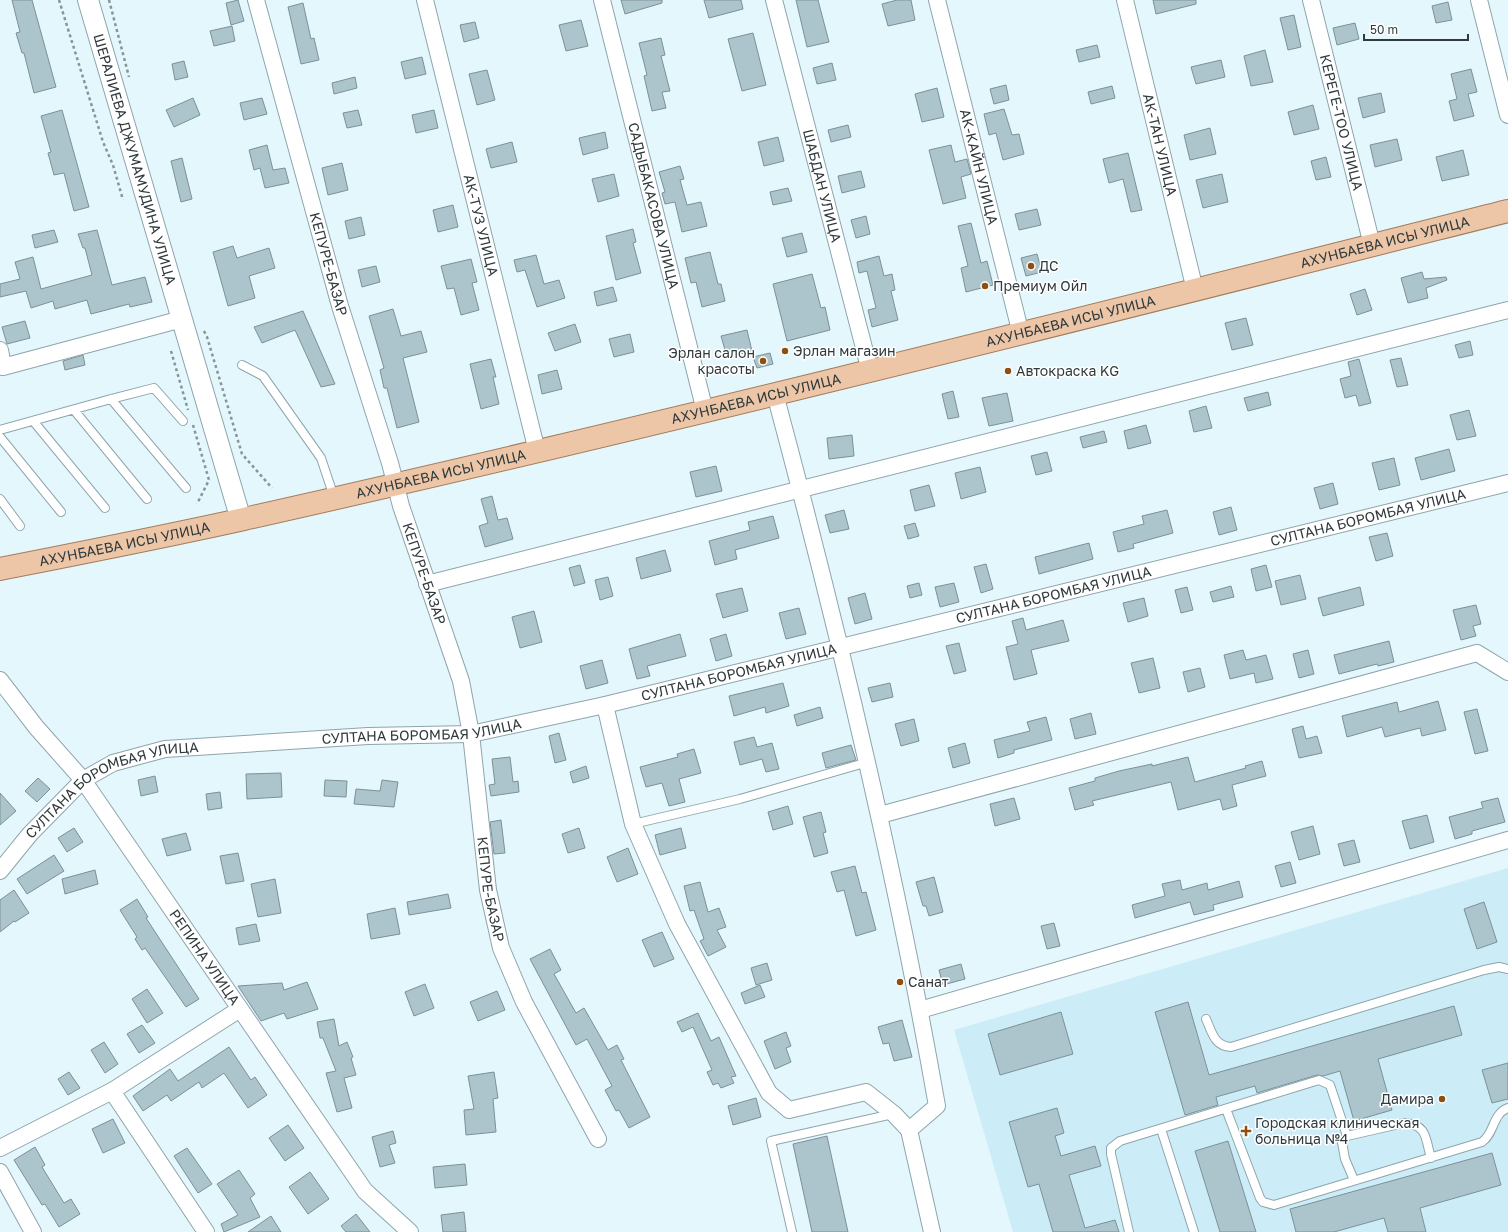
<svg xmlns="http://www.w3.org/2000/svg" width="1508" height="1232" font-family="'Golos Text',sans-serif">
<rect width="100%" height="100%" fill="#e4f7fd"/>
<path fill="#ccedf8" d="M1508 868V1232H1013L954 1030Z"/>
<path fill="#acc4cb" stroke="#7b9198" d="M12 0H32L56 87 34 93 24 53H22L16 33 20 32Z
M238 0 244 21 231 25 226 3Z
M621 0H662V3L625 14Z
M704 0H741L743 9 709 18Z
M796 0H818L829 42 807 47Z
M897 0H911L915 20 888 26 882 4Z
M1153 0H1196V4L1156 14Z
M1448 2 1452 20 1436 23 1432 6Z
M303 3 311 39 314 38 319 60 301 64 288 7Z
M1294 15 1301 47 1288 50 1280 18Z
M581 20 588 46 566 51 559 25Z
M475 22 479 38 464 42 460 25Z
M1355 23 1359 39 1337 45 1333 28Z
M232 26 235 41 214 46 210 31Z
M753 33 766 85 742 91 728 39Z
M661 38 665 55 661 56 670 91 662 92 666 108 652 111 644 76 647 75 639 43Z
M1097 45 1100 57 1079 62 1076 50Z
M1265 50 1273 82 1251 86 1244 56Z
M422 57 426 74 405 79 401 62Z
M1221 60 1225 77 1196 84 1191 67Z
M184 61 188 77 175 80 172 64Z
M832 63 836 80 817 84 813 68Z
M1471 69 1477 92 1468 94 1474 116 1454 121 1449 101 1457 99 1451 74Z
M487 70 495 100 477 105 469 74Z
M355 77 357 88 334 94 332 83Z
M1006 85 1009 100 994 104 990 89Z
M1112 86 1115 98 1091 104 1088 92Z
M937 88 944 117 922 122 915 94Z
M1381 93 1385 112 1363 118 1358 98Z
M193 98 200 115 174 127 166 110Z
M262 98 267 114 244 120 240 103Z
M1313 105 1319 129 1294 135 1288 112Z
M1004 109 1012 135 1019 134 1024 154 1003 160 996 133 989 135 984 114Z
M62 110 89 207 74 211 64 173 54 175 48 153 51 152 41 116Z
M358 110 362 125 347 128 343 113Z
M434 110 438 128 416 133 412 115Z
M848 125 851 137 831 142 828 130Z
M1210 128 1216 154 1190 160 1184 135Z
M605 132 608 148 583 155 579 138Z
M778 137 784 161 764 166 758 142Z
M1397 139 1402 160 1375 167 1370 145Z
M512 142 517 162 491 168 486 149Z
M267 145 273 170 285 168 289 183 265 188 260 168 254 170 249 150Z
M951 145 955 162 967 159 971 174 961 177 966 198 943 204 929 150Z
M1463 150 1469 175 1442 181 1436 157Z
M1128 153 1142 210 1131 212 1123 179 1109 183 1103 159Z
M1326 157 1331 177 1316 180 1311 161Z
M182 158 192 199 181 202 171 161Z
M342 163 348 190 328 195 322 168Z
M680 166 684 179 680 180 687 205 701 202 707 226 682 232 675 202 665 204 662 193 665 192 659 172Z
M861 171 865 187 842 193 838 176Z
M614 174 619 196 598 202 592 179Z
M1222 174 1228 202 1203 208 1196 180Z
M788 188 792 201 773 205 770 192Z
M453 205 458 227 438 232 433 210Z
M1037 209 1041 225 1019 230 1015 214Z
M866 216 870 234 856 238 851 220Z
M361 217 365 235 349 239 345 221Z
M971 223 981 263 987 261 993 285 966 292 961 268 968 266 958 226Z
M633 229 636 242 633 243 641 273 616 280 606 236Z
M54 230 58 242 35 248 32 235Z
M97 230 112 285 145 277 152 302 130 307 129 304 91 314 87 300 55 309 53 301 31 308 26 291 0 297V284L20 279 15 262 33 257 41 289 92 275 85 248H83L78 234Z
M802 233 807 252 787 257 782 238Z
M233 246 237 258 269 248 275 268 249 276 255 298 228 306 213 252Z
M710 252 718 284H721L725 301 702 307 696 282 691 283 685 258Z
M1037 254 1042 272 1026 276 1021 258Z
M536 255 544 284 559 280 565 298 537 307 525 270 517 272 514 260Z
M879 256 884 276 892 274 895 290 891 291 898 320 872 327 868 310 876 308 867 271 859 273 857 262Z
M471 259 477 282 472 283 479 310 461 315 454 288 447 289 441 266Z
M376 266 380 282 362 287 358 270Z
M1422 272 1424 279 1446 277 1447 280 1426 288 1428 298 1408 303 1401 278Z
M812 274 821 308 825 307 830 330 787 341 773 284Z
M613 287 617 301 597 306 594 292Z
M1365 289 1372 310 1357 315 1350 294Z
M393 309 401 336 421 331 427 352 403 358 419 422 397 428 387 388H384L380 370 384 368 369 316Z
M303 311 335 384 321 387 295 330 262 343 254 327Z
M1246 318 1253 345 1232 350 1225 323Z
M25 321 30 338 7 344 2 327Z
M575 324 581 342 555 351 548 333Z
M747 330 752 351 727 357 721 336Z
M630 334 634 352 614 357 609 339Z
M1470 341 1473 355 1459 358 1455 345Z
M770 353 773 364 757 368 753 357Z
M83 355 85 365 65 370 63 361Z
M1401 358 1408 385 1397 387 1390 360Z
M491 359 496 377H493L499 404 481 409 470 364Z
M1359 359 1371 403 1359 406 1356 395 1345 398 1340 379 1351 376 1348 362Z
M557 370 562 389 542 394 538 375Z
M953 391 959 417 948 419 942 394Z
M1268 392 1271 405 1248 411 1244 398Z
M1007 393 1013 421 989 426 982 398Z
M1206 406 1212 428 1194 432 1189 411Z
M1469 410 1476 436 1457 440 1450 415Z
M1146 425 1151 443 1128 449 1124 431Z
M1104 431 1107 442 1083 448 1080 437Z
M852 435 854 456 829 459 827 438Z
M1449 449 1455 471 1421 480 1415 458Z
M1047 452 1052 471 1036 475 1031 456Z
M1394 458 1400 485 1379 490 1372 463Z
M716 466 722 491 696 497 690 472Z
M980 467 986 492 961 499 955 473Z
M1333 483 1338 504 1320 509 1314 488Z
M929 485 935 506 915 511 910 490Z
M492 496 498 520 507 518 513 539 485 547 479 526 488 523 481 499Z
M1231 507 1237 530 1219 535 1213 512Z
M844 510 849 529 830 533 825 515Z
M1167 510 1173 533 1133 544 1134 548 1118 552 1113 532 1144 524 1142 516Z
M773 516 779 538 735 550 737 559 715 565 709 541 750 530 748 522Z
M915 523 919 536 908 539 904 526Z
M1387 533 1393 556 1376 561 1369 537Z
M1089 543 1093 559 1039 574 1035 557Z
M665 550 671 571 641 579 636 558Z
M986 564 993 589 981 593 974 567Z
M580 565 585 583 574 586 569 568Z
M1266 565 1272 587 1256 591 1251 569Z
M1300 575 1306 599 1281 605 1275 581Z
M608 577 613 596 600 600 595 580Z
M919 583 922 595 910 598 907 586Z
M954 583 959 602 940 607 935 587Z
M1231 586 1234 597 1213 602 1210 592Z
M1187 587 1193 610 1181 613 1175 590Z
M1360 587 1364 605 1323 616 1318 598Z
M742 588 748 611 723 618 716 594Z
M865 593 872 619 855 624 848 598Z
M1144 598 1148 616 1128 622 1123 603Z
M1476 605 1481 624 1473 626 1476 636 1461 640 1453 610Z
M799 608 806 634 786 639 779 613Z
M534 611 542 642 520 648 512 617Z
M1023 618 1026 630 1063 620 1069 641 1031 650 1037 674 1014 680 1006 647 1018 644 1012 621Z
M680 634 686 656 647 666 650 676 637 679 629 649Z
M726 634 732 656 716 661 710 639Z
M1389 641 1394 662 1378 666 1377 664 1339 674 1334 655Z
M959 643 966 671 954 674 946 646Z
M1243 650 1246 660 1266 655 1273 679 1256 683 1254 673 1230 679 1224 655Z
M1308 650 1314 674 1299 678 1293 654Z
M1153 658 1160 688 1139 693 1131 663Z
M602 660 608 683 586 689 580 666Z
M1200 668 1205 687 1188 692 1183 672Z
M783 683 789 706 766 713 765 707 734 716 729 696Z
M890 683 893 697 872 702 868 688Z
M1438 701 1446 730 1422 736 1420 728 1385 737 1382 727 1347 737 1342 716 1397 702 1399 712Z
M820 707 823 718 797 726 794 715Z
M1477 709 1488 751 1475 754 1464 712Z
M1091 713 1096 734 1075 739 1070 719Z
M1046 717 1052 740 1014 750V753L998 758 994 740 1030 731 1027 722Z
M914 719 919 741 901 746 895 724Z
M1303 726 1306 739 1317 736 1322 753 1299 758 1292 729Z
M559 733 566 760 555 763 549 736Z
M754 737 757 747 772 743 779 769 766 772 762 759 740 765 734 742Z
M965 743 970 763 953 768 948 748Z
M851 745 856 760 826 768 822 753Z
M694 749 701 773 679 779 685 802 669 806 662 783 646 787 640 767 678 757 677 754Z
M510 757 513 782 518 781 519 792 491 796 489 785 495 784 492 759Z
M1188 757 1195 782 1246 768 1245 766 1262 761 1266 776 1232 785 1237 806 1223 810 1220 799 1178 810 1171 782 1092 801 1094 805 1075 810 1069 788 1095 781V778L1119 771 1152 764V766Z
M586 766 589 778 573 783 570 772Z
M281 773 282 797 247 799 246 774Z
M155 776 158 792 141 796 138 780Z
M38 778 50 789 37 802 25 791Z
M325 780 347 781 346 797 324 796Z
M382 780 398 782 394 807 354 804 356 789 380 791Z
M220 792 222 808 208 810 206 794Z
M0 793 16 811 0 825Z
M1014 798 1020 819 995 826 990 804Z
M1498 798 1505 822 1472 831V834L1455 839 1449 817 1483 808 1481 802Z
M788 806 793 824 773 830 768 812Z
M821 812 826 832 823 833 828 853 814 857 803 817Z
M1427 815 1434 842 1410 849 1402 821Z
M501 820 505 853 494 854 490 822Z
M1313 826 1320 854 1299 860 1291 832Z
M74 828 83 842 67 852 58 838Z
M579 828 585 848 568 853 562 834Z
M681 828 686 848 660 855 655 835Z
M186 833 191 850 167 856 162 839Z
M1354 840 1360 862 1344 866 1338 844Z
M628 848 638 874 617 882 607 857Z
M238 853 244 881 226 884 220 856Z
M54 855 64 871 27 894 17 879Z
M1290 862 1296 883 1281 887 1275 866Z
M855 866 862 893 866 892 876 930 856 936 844 890 837 892 831 872Z
M95 870 98 884 65 894 62 879Z
M934 877 943 912 929 916 926 906H923L916 882Z
M275 879 281 913 258 917 251 884Z
M1180 880 1182 890 1207 883 1208 890 1239 881 1243 897 1213 905 1214 910 1194 915 1190 902 1135 918 1132 905 1165 896 1162 884Z
M700 882 708 912 719 908 726 927 717 930 726 947 708 956 700 941 704 939 694 910 690 911 684 886Z
M14 890 29 913 15 922 14 921 0 932V900Z
M448 894 451 908 409 915 407 902Z
M137 899 148 917 146 918 199 999 186 1007 145 948 142 950 135 939 137 937 120 910Z
M1484 902 1497 942 1477 949 1464 909Z
M395 908 400 934 371 939 367 914Z
M1054 923 1060 946 1047 949 1041 926Z
M256 924 260 941 239 945 236 928Z
M662 932 674 959 654 967 642 940Z
M550 949 561 970 554 974 576 1013 584 1008 608 1050 617 1045 624 1059 621 1060 650 1117 629 1128 619 1110 616 1111 605 1090 612 1086 587 1039 576 1045 530 959Z
M767 963 772 980 756 985 751 968Z
M961 964 965 979 943 985 939 970Z
M307 982 318 1009 287 1019 284 1013 261 1021 238 986 282 983 284 990Z
M425 984 434 1008 414 1016 405 992Z
M760 985 765 997 745 1004 741 993Z
M147 989 163 1013 147 1023 132 999Z
M497 991 505 1010 478 1021 470 1002Z
M1188 1002 1209 1075 1454 1006 1462 1035 1378 1059 1392 1110 1354 1121 1340 1071 1323 1076 1317 1075 1257 1093 1255 1086 1216 1097 1218 1105 1185 1115 1155 1012Z
M1061 1012 1073 1054 1000 1075 988 1034Z
M698 1013 711 1041 719 1037 736 1076 731 1077 734 1083 721 1088 718 1083 713 1085 707 1072 712 1070 693 1027 682 1032 677 1022Z
M334 1019 339 1046 347 1042 353 1057 351 1058 356 1075 344 1078 352 1108 337 1112 326 1073 336 1071 323 1038H320L317 1022Z
M902 1020 912 1057 894 1061 889 1043 883 1044 878 1027Z
M142 1025 155 1043 139 1053 127 1034Z
M786 1032 791 1046 786 1048 791 1062 775 1069 764 1041Z
M104 1042 118 1064 105 1073 91 1050Z
M229 1047 251 1080 255 1077 267 1095 248 1108 224 1073 202 1088 199 1082 171 1101 167 1095 143 1111 133 1096 170 1069 178 1081Z
M1508 1063V1099L1492 1103 1482 1070Z
M69 1072 80 1088 68 1095 58 1079Z
M494 1072 498 1098 493 1099 496 1132 466 1135 464 1110 474 1109 468 1076Z
M756 1098 761 1117 733 1125 728 1106Z
M1057 1108 1064 1133 1055 1136 1061 1156 1095 1146 1101 1166 1069 1175 1085 1228 1115 1220 1119 1232H1053L1039 1184 1028 1187 1009 1122Z
M113 1119 125 1143 103 1153 92 1129Z
M288 1125 304 1148 285 1161 269 1138Z
M393 1131 396 1143 389 1145 395 1163 380 1167 372 1137Z
M827 1136 848 1232H812L793 1144Z
M1228 1141 1256 1232H1220L1195 1151Z
M35 1147 45 1165 42 1167 64 1203 71 1199 80 1214 59 1227 45 1204 42 1205 14 1160Z
M187 1148 212 1184 198 1193 174 1156Z
M1492 1153 1501 1185 1420 1208 1426 1232H1388L1384 1218 1334 1232H1296L1290 1209Z
M465 1164 467 1185 435 1188 433 1167Z
M239 1170 255 1194 250 1198 260 1217 224 1232 221 1224 238 1215 217 1184Z
M310 1172 329 1199 308 1214 289 1187Z
M464 1212 466 1232H443L441 1215Z
M356 1214 370 1232H346L341 1226Z
M271 1216 281 1232H248Z"/>
<g fill="none" stroke-linecap="round" stroke-linejoin="round">
<defs>
<path id="service" d="M242 365 263 376 321 458 334 497
M111 399 186 488
M74 410 147 499
M34 422 105 508
M0 430 111 399 154 388 183 421
M0 437 61 512
M0 499 20 526
M633 824 740 799 868 762
M1206 1019C1212 1032 1214 1046 1231 1047L1484 970 1499 967 1508 969
M1226 1109 1260 1198 1263 1202 1274 1205 1482 1142C1495 1133 1492 1114 1508 1108
M1161 1129 1194 1232
M1354 1180 1345 1159 1342 1142 1347 1136 1404 1123C1428 1125 1425 1138 1431 1158
M792 1232 771 1141 893 1114
M1129 1232 1111 1154V1148L1120 1141 1319 1080 1330 1085 1347 1136"/>
<g id="minor">
<path id="s1" d="M256 0 340 306 390 463 401 506 461 681 471 734 488 890 501 948 524 1002 598 1139"/>
<path id="s2" d="M425 0 537 451"/>
<path id="s3" d="M602 0 705 411"/>
<path id="s4" d="M774 0 870 371"/>
<path id="s5" d="M937 0 1021 334"/>
<path id="s6" d="M1125 0 1195 290"/>
<path id="s7" d="M1311 0 1372 245"/>
<path d="M1479 0 1508 115"/>
<path d="M0 350 3 367 182 319"/>
<path d="M775 394C838 629 895 866 937 1106L909 1130 932 1232"/>
<path d="M427 584 1508 310"/>
<path id="s8" d="M0 680 36 727 83 780 365 1191 410 1232"/>
<path d="M605 705 633 824 677 924 769 1093 789 1110 866 1092 894 1114 909 1130"/>
<path d="M880 815 1477 653 1508 672"/>
<path id="s9" d="M0 871 30 834 83 780 113 763 165 749 368 736 471 734 605 705 1508 483"/>
<path d="M920 1010 1508 840"/>
<path d="M112 1091 206 1232"/>
<path d="M0 1148 112 1091 240 1009"/>
<path d="M0 1172 33 1232"/>
</g>
<g id="tertiary">
<path id="s10" d="M88 0 241 520"/>
</g>
<g id="primary">
<path id="s11" d="M0 569C81 553 163 537 244 519 667 424 1088 317 1508 211"/>
</g>
</defs>
<use href="#service" stroke="#8ea5ac" stroke-width="10"/>
<use href="#minor" stroke="#8ea5ac" stroke-width="18"/>
<use href="#tertiary" stroke="#8ea5ac" stroke-width="22"/>
<use href="#primary" stroke="#a27c5c" stroke-width="24"/>
<path stroke="#869599" stroke-width="2.5" stroke-dasharray="3 3" stroke-linecap="butt" d="M59 0 103 142 113 165 123 200
M109 0 129 77
M204 331 207 337 242 454 272 488
M171 351 188 410
M193 425 209 480 197 504"/>
<use href="#service" stroke="#fff" stroke-width="8"/>
<use href="#minor" stroke="#fff" stroke-width="16"/>
<use href="#tertiary" stroke="#fff" stroke-width="20"/>
<use href="#primary" stroke="#ecc6a7" stroke-width="22"/>
</g>
<g fill="#8d5012" stroke="#fff" stroke-width="1.5">
<circle cx="1031" cy="266" r="4"/>
<circle cx="985" cy="286" r="4"/>
<circle cx="785" cy="351" r="4"/>
<circle cx="763" cy="361" r="4"/>
<circle cx="1008" cy="371" r="4"/>
<circle cx="900" cy="982" r="4"/>
<circle cx="1442" cy="1099" r="4"/>
<path d="M1244 1125h4v4h4v4h-4v4h-4v-4h-4v-4h4z"/>
</g>
<g text-anchor="middle" stroke-width="3" stroke-linejoin="round" paint-order="stroke">
<g font-size="14" fill="#303a3d" stroke="#fff">
<text dy="5" stroke="none"><textPath href="#s7" startOffset="126">КЕРЕГЕ-ТОО УЛИЦА</textPath></text>
<text dy="5" stroke="none"><textPath href="#s6" startOffset="149">АК-ТАН УЛИЦА</textPath></text>
<text dy="5" stroke="none"><textPath href="#s10" startOffset="166">ШЕРАЛИЕВА ДЖУМАМУДИНА УЛИЦА</textPath></text>
<text dy="5" stroke="none"><textPath href="#s5" startOffset="172">АК-КАЙН УЛИЦА</textPath></text>
<text dy="5" stroke="none"><textPath href="#s4" startOffset="192">ШАБДАН УЛИЦА</textPath></text>
<text dy="5" stroke="none"><textPath href="#s3" startOffset="212">САДЫБАКАСОВА УЛИЦА</textPath></text>
<text dy="5" stroke="none"><textPath href="#s2" startOffset="232">АК-ТУЗ УЛИЦА</textPath></text>
<text dy="5" stroke="none"><textPath href="#s11" startOffset="1423">АХУНБАЕВА ИСЫ УЛИЦА</textPath></text>
<text dy="5" stroke="none"><textPath href="#s1" startOffset="274">КЕПУРЕ-БАЗАР</textPath></text>
<text dy="5" stroke="none"><textPath href="#s11" startOffset="1099">АХУНБАЕВА ИСЫ УЛИЦА</textPath></text>
<text dy="5" stroke="none"><textPath href="#s11" startOffset="775">АХУНБАЕВА ИСЫ УЛИЦА</textPath></text>
<text dy="5" stroke="none"><textPath href="#s11" startOffset="451">АХУНБАЕВА ИСЫ УЛИЦА</textPath></text>
<text dy="5" stroke="none"><textPath href="#s9" startOffset="1441">СУЛТАНА БОРОМБАЯ УЛИЦА</textPath></text>
<text dy="5" stroke="none"><textPath href="#s11" startOffset="127">АХУНБАЕВА ИСЫ УЛИЦА</textPath></text>
<text dy="5" stroke="none"><textPath href="#s1" startOffset="598">КЕПУРЕ-БАЗАР</textPath></text>
<text dy="5" stroke="none"><textPath href="#s9" startOffset="1117">СУЛТАНА БОРОМБАЯ УЛИЦА</textPath></text>
<text dy="5" stroke="none"><textPath href="#s9" startOffset="793">СУЛТАНА БОРОМБАЯ УЛИЦА</textPath></text>
<text dy="5" stroke="none"><textPath href="#s9" startOffset="469">СУЛТАНА БОРОМБАЯ УЛИЦА</textPath></text>
<text dy="5" stroke="none"><textPath href="#s9" startOffset="145">СУЛТАНА БОРОМБАЯ УЛИЦА</textPath></text>
<text dy="5" stroke="none"><textPath href="#s1" startOffset="922">КЕПУРЕ-БАЗАР</textPath></text>
<text dy="5" stroke="none"><textPath href="#s8" startOffset="345">РЕПИНА УЛИЦА</textPath></text>
</g>
<g font-size="14" fill="#303a3d" stroke="#fff" text-anchor="start">
<text x="1039" y="271">ДС</text>
<text x="993" y="291">Премиум Ойл</text>
<text x="793" y="356">Эрлан магазин</text>
<text x="755" y="358" text-anchor="end">Эрлан салон<tspan x="755" dy="16">красоты</tspan></text>
<text x="1016" y="376">Автокраска KG</text>
<text x="908" y="987">Санат</text>
<text x="1434" y="1104" text-anchor="end">Дамира</text>
<text x="1255" y="1128">Городская клиническая<tspan x="1255" dy="16">больница №4</tspan></text>
</g>
</g>
<path d="M1364 34v6h104v-6" fill="none" stroke="#303a3d" stroke-width="2"/>
<text x="1370" y="34" font-size="12" fill="#303a3d" stroke="#ffffff" stroke-width="3" paint-order="stroke">50 m</text>
</svg>
